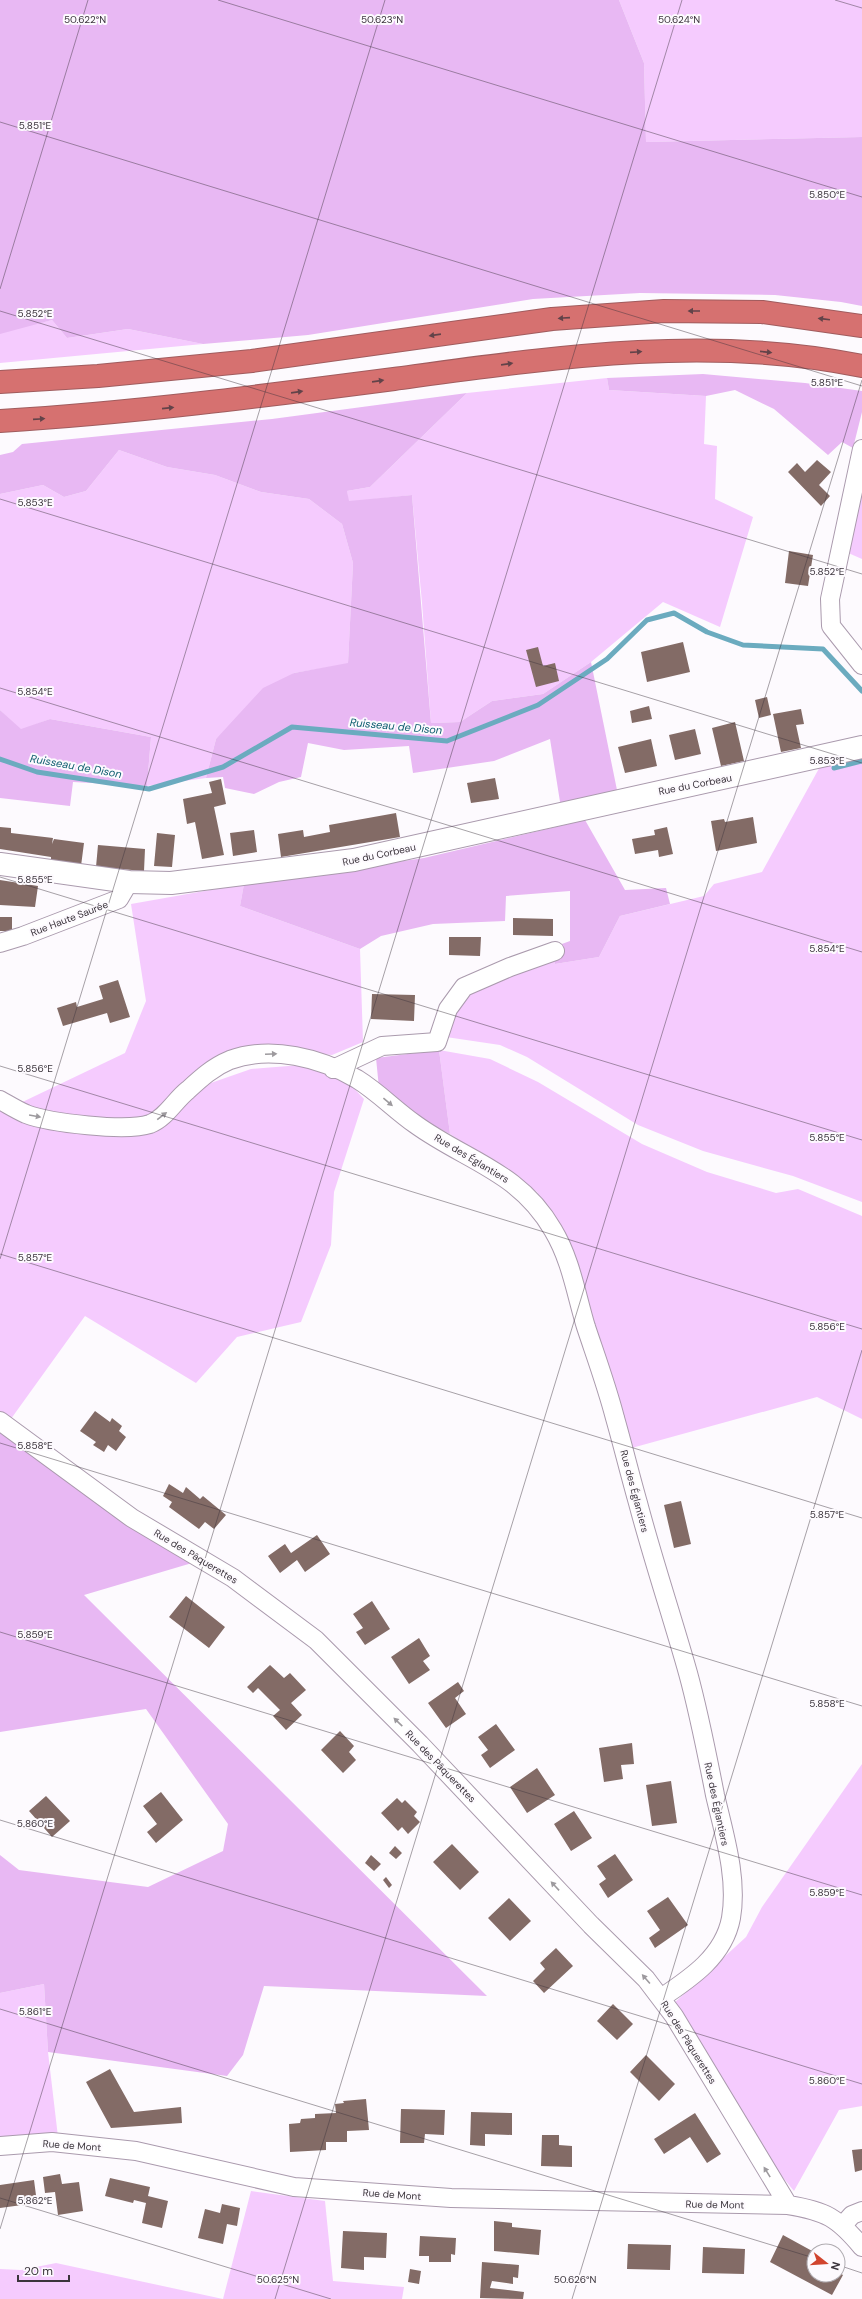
<svg xmlns="http://www.w3.org/2000/svg" width="862" height="2299" font-family="'DM Sans',sans-serif">
<rect width="100%" height="100%" fill="#fdfafe"/>
<path fill="#f5cbfe" d="M619 0H862V137L646 142 644 63Z
M52 320 67 338 128 329 203 344 0 363V332Z
M607 378 609 390 706 396 704 444 717 446 715 499 753 517 720 627 663 602 591 662 543 694 492 701 460 722 431 723 422 603 412 495 348 502 347 491 370 487 467 393Z
M119 450 167 467 215 475 261 492 309 499 342 524 353 563 348 664 294 673 216 739 206 778 147 786 151 737 50 719 21 730 0 710V494L43 485 64 497 86 491Z
M862 477V559L846 552Z
M862 755V1202L793 1176 703 1151 638 1125 527 1057 500 1045 446 1037 458 1001 490 978 554 959 555 964 599 957 620 916 704 896 714 884 762 872 822 763Z
M244 884 240 906 360 949 363 1042 332 1055 292 1051 252 1052 153 1118 117 1124 14 1106 125 1053 146 1001 131 904Z
M439 1050 490 1059 538 1082 642 1144 707 1172 776 1193 798 1189 862 1216V1419L817 1397 628 1449 604 1353 574 1256 537 1192 450 1134Z
M301 1065 348 1082 364 1099 334 1192 331 1245 301 1322 237 1337 196 1383 85 1316 8 1423 0 1417V1109L13 1118 86 1131 141 1135 208 1084 251 1069Z
M862 1764V2106L839 2110 794 2191 751 2139 673 2004 746 1937 762 1907Z
M44 1984 48 2052 58 2137 0 2141V1993Z
M251 2191 325 2201 333 2281 404 2287 402 2299H223Z
M56 2263 223 2299H0V2269L21 2270Z"/>
<path fill="#e8b8f3" d="M0 0H619L644 63 646 142 862 137V306L841 302 775 295 640 293 533 299 308 335 203 344 128 329 67 338 52 320 0 334Z
M703 374 805 383 862 391V412L853 448 842 442 828 455 774 409 735 390 706 396 609 390 607 378Z
M467 393 370 487 347 491 349 501 412 495 431 723 460 722 492 701 543 694 591 662 618 795 561 808 550 739 494 761 413 773 409 746 344 750 308 743 301 777 279 782 254 794 225 788 223 777 206 778 216 739 263 688 294 673 348 663 353 563 342 524 309 499 261 492 215 475 167 467 119 450 86 491 64 497 43 485 0 494V455L13 452 22 444 272 419Z
M0 710 21 729 50 719 151 737 147 786 73 782 70 806 0 798Z
M585 820 625 890 666 888 670 904 620 916 599 957 555 964 551 948 570 941V891L506 896 505 921 433 924 381 936 360 949 240 906 244 884 424 858Z
M439 1050 450 1134 406 1112 379 1088 376 1058Z
M0 1430 192 1563 84 1595 487 1996 264 1986 243 2055 227 2076 48 2052 44 1984 0 1993V1855L19 1870 148 1887 223 1851 228 1824 146 1709 0 1732Z"/>
<g fill="none" stroke-linecap="round" stroke-linejoin="round">
<path stroke="#6babbf" stroke-width="5" d="M0 759 37 772 149 789 223 767 292 727 447 741 538 705 607 659 647 620 674 613 707 632 743 645 823 649 862 691
M834 768 862 761"/>
</g>
<path fill="#836b66" d="M817 460 831 472 819 485 830 496 821 506 788 472 797 463 805 472Z
M789 551 813 555 808 586 785 583Z
M683 642 690 672 647 682 641 652Z
M538 647 543 666 555 663 559 681 536 687 526 650Z
M767 697 771 715 759 718 755 700Z
M649 706 652 719 632 723 630 711Z
M801 709 804 724 796 725 801 748 781 752 773 714Z
M735 722 744 761 721 766 712 728Z
M695 729 701 754 675 760 669 735Z
M651 739 657 766 625 773 618 747Z
M495 778 499 799 471 803 467 783Z
M221 779 226 804 214 807 224 855 202 859 195 822 187 824 183 799 212 793 209 782Z
M396 813 400 837 281 857 278 834 303 830 304 837 330 832 329 825Z
M753 817 757 843 716 851 711 821 724 819 725 822Z
M0 827 11 828V833L53 838 52 844 54 839 84 843 81 866 51 862V857L0 849Z
M667 827 673 854 659 857 658 850 635 854 632 839 655 835 654 830Z
M254 830 257 852 233 856 230 833Z
M157 833 175 835 172 867 154 866Z
M98 845 145 849 144 871 96 867Z
M0 880 38 886 35 907 0 905Z
M0 917H12V931H0Z
M513 918 553 919V936L513 935Z
M449 937H481L480 956 449 955Z
M118 980 130 1017 110 1023 107 1013 63 1026 57 1008 76 1002 77 1007 103 999 99 986Z
M372 994 415 995 414 1021 371 1019Z
M95 1411 110 1422 112 1418 122 1426 119 1431 126 1437 116 1451 108 1445 104 1452 93 1445 96 1442 80 1431Z
M169 1484 183 1493 186 1487 200 1499 203 1496 226 1515 214 1529 205 1522 199 1529 169 1507 172 1502 163 1496Z
M681 1501 691 1544 674 1548 664 1505Z
M317 1535 330 1554 305 1572 297 1560 280 1573 268 1556 285 1544 291 1553Z
M186 1596 225 1627 209 1648 169 1617Z
M372 1601 390 1629 365 1645 356 1632 363 1628 353 1614Z
M419 1638 430 1656 423 1661 430 1670 409 1684 391 1657Z
M270 1665 284 1678 290 1673 306 1690 291 1703 302 1715 286 1730 273 1716 280 1710 258 1688 253 1693 247 1687Z
M458 1682 464 1691 455 1698 466 1714 446 1728 428 1703Z
M496 1724 515 1750 490 1768 481 1755 488 1750 478 1737Z
M340 1731 354 1746 349 1752 356 1760 343 1773 321 1750Z
M632 1743 634 1764 621 1765 623 1779 604 1782 599 1748Z
M537 1768 555 1795 527 1813 510 1787Z
M671 1781 677 1823 652 1826 646 1785Z
M161 1792 183 1820 156 1843 147 1832 157 1824 143 1806Z
M46 1796 70 1821 52 1837 29 1811Z
M397 1798 402 1803 405 1800 417 1812 414 1816 420 1822 408 1834 402 1827 398 1831 381 1813Z
M574 1811 592 1838 571 1851 554 1824Z
M452 1844 479 1872 460 1890 433 1862Z
M395 1846 402 1853 396 1859 389 1853Z
M615 1854 633 1880 608 1898 599 1884 606 1879 597 1866Z
M371 1855 381 1864 374 1871 365 1863Z
M386 1877 392 1885 389 1888 383 1880Z
M668 1897 688 1925 655 1948 649 1938 660 1930 647 1911Z
M509 1898 531 1921 510 1941 488 1918Z
M556 1948 573 1966 544 1993 533 1981 545 1969 540 1963Z
M613 2004 633 2024 617 2040 597 2021Z
M646 2055 675 2084 659 2101 630 2072Z
M110 2069 134 2112 181 2107 182 2123 111 2128 86 2082Z
M366 2099 369 2130 347 2131V2142H326V2150L290 2152 289 2124 300 2123 301 2119 315 2118V2114L336 2113 335 2104 344 2103 343 2101Z
M401 2109 445 2110 444 2135 425 2134 424 2143H400Z
M471 2112 512 2113V2135L485 2134V2146L470 2145Z
M695 2113 721 2154 707 2163 690 2137 664 2154 654 2139Z
M542 2135H559V2145L572 2146V2167L541 2166Z
M862 2149V2170L855 2172 852 2150Z
M60 2174 62 2184 79 2182 83 2211 58 2215 55 2192 45 2193 43 2177Z
M110 2178 150 2187 148 2196 168 2201 162 2228 142 2223 146 2203 134 2200 133 2203 105 2196Z
M34 2180 37 2203 0 2208V2185Z
M222 2204 240 2208 237 2226 227 2224 223 2244 198 2238 205 2209 220 2213Z
M494 2221 512 2223V2227L541 2230 539 2255 494 2251Z
M343 2231 387 2233 386 2258 364 2257V2270L341 2268Z
M783 2235 814 2252V2275H838V2272L843 2275 832 2295 770 2262Z
M420 2236 456 2238 455 2255 451 2254V2262H429V2256H419Z
M628 2244 671 2245 670 2270 627 2269Z
M703 2247 745 2249 744 2274 702 2273Z
M482 2262 519 2265 518 2278 513 2277V2284L492 2281 490 2288 524 2292 523 2299 480 2298Z
M410 2269 421 2271 419 2284 408 2282Z"/>
<g fill="none" stroke-linecap="round" stroke-linejoin="round">
<defs>
<path id="minor" d="M862 449 830 599 831 626 862 665
M0 943 23 936 119 899 129 882
M333 1069 382 1046 437 1042 448 1009 464 987 510 967 555 951
M0 1100C9 1105 17 1110 26 1114 50 1123 126 1132 150 1124 166 1118 175 1100 188 1090 201 1078 213 1067 230 1060 271 1045 321 1058 357 1079 378 1092 395 1110 415 1124 466 1161 519 1171 553 1230 571 1260 576 1294 586 1327 596 1357 607 1387 615 1418 623 1446 630 1475 638 1503 653 1560 672 1616 688 1673 699 1713 707 1754 715 1795 724 1834 738 1878 731 1918 724 1956 691 1978 661 1998
M0 1421 132 1518 233 1578 316 1640 420 1744 591 1925 646 1979 674 2016 788 2205
M0 2146 52 2142 136 2151 294 2187 451 2198 788 2205C826 2211 838 2218 862 2247
M843 2225 852 2215 862 2211"/>
<path id="tertiary" d="M0 864 129 882 171 883 354 860 862 747"/>
<path id="motorway" d="M0 382 98 376 252 361 552 319 664 311 762 312 862 326
M0 421C132 413 263 396 394 379 549 358 707 334 862 366"/>
</defs>
<use href="#minor" stroke="#aa9aad" stroke-width="20"/>
<use href="#tertiary" stroke="#aa9aad" stroke-width="24"/>
<use href="#motorway" stroke="#a05c5e" stroke-width="24"/>
<use href="#minor" stroke="#fff" stroke-width="18"/>
<use href="#tertiary" stroke="#fff" stroke-width="22"/>
<use href="#motorway" stroke="#d67170" stroke-width="22"/>
</g>
<defs><path id="oneway-solid" d="M-6-.8H1V-3.2L6.5 0L1 3.2V.8H-6Z"/></defs>
<g fill="#624349">
<use href="#oneway-solid" transform="translate(694 311) rotate(-180)"/>
<use href="#oneway-solid" transform="translate(564 318) rotate(176)"/>
<use href="#oneway-solid" transform="translate(824 319) rotate(-173)"/>
<use href="#oneway-solid" transform="translate(435 335) rotate(172)"/>
<use href="#oneway-solid" transform="translate(636 352) rotate(-4)"/>
<use href="#oneway-solid" transform="translate(766 352) rotate(6)"/>
<use href="#oneway-solid" transform="translate(507 364) rotate(-8)"/>
<use href="#oneway-solid" transform="translate(378 381) rotate(-8)"/>
<use href="#oneway-solid" transform="translate(297 392) rotate(-8)"/>
<use href="#oneway-solid" transform="translate(168 408) rotate(-6)"/>
<use href="#oneway-solid" transform="translate(39 419) rotate(-4)"/>
</g>
<g fill="#9d9a9e">
<use href="#oneway-solid" transform="translate(271 1054) rotate(-3)"/>
<use href="#oneway-solid" transform="translate(388 1102) rotate(40)"/>
<use href="#oneway-solid" transform="translate(35 1116) rotate(10)"/>
<use href="#oneway-solid" transform="translate(162 1116) rotate(-37)"/>
<use href="#oneway-solid" transform="translate(398 1722) rotate(-136)"/>
<use href="#oneway-solid" transform="translate(555 1886) rotate(-133)"/>
<use href="#oneway-solid" transform="translate(646 1979) rotate(-131)"/>
<use href="#oneway-solid" transform="translate(767 2172) rotate(-122)"/>
</g>
<path fill="none" stroke="#3b343c" stroke-width="1" stroke-opacity="0.45" d="M218 0 862 197M835 0 862 8M0 122 862 386M0 289 88 0M0 311 862 574M0 499 862 763M0 688 862 952M0 877 862 1140M0 1066 862 1329M0 1254 862 1518M0 1259 385 0M0 1443 862 1706M0 1632 862 1895M0 1820 862 2084M0 2009 814 2258M0 2198 331 2299M0 2229 682 0M838 2265 862 2273M275 2299 862 380M572 2299 862 1350"/>
<g text-anchor="middle" stroke-width="4" stroke-linejoin="round" paint-order="stroke">
<g font-size="10" fill="#3b343c" stroke="#fdfafe">
<text transform="translate(695 784) rotate(-11)" y="4">Rue du Corbeau</text>
<text transform="translate(379 854) rotate(-12)" y="4">Rue du Corbeau</text>
<text transform="translate(69 918) rotate(-21)" y="4">Rue Haute Saurée</text>
<text transform="translate(472 1158) rotate(31)" y="4">Rue des Églantiers</text>
<text transform="translate(635 1491) rotate(75)" y="4">Rue des Églantiers</text>
<text transform="translate(196 1556) rotate(31)" y="4">Rue des Pâquerettes</text>
<text transform="translate(441 1766) rotate(46)" y="4">Rue des Pâquerettes</text>
<text transform="translate(717 1804) rotate(78)" y="4">Rue des Églantiers</text>
<text transform="translate(689 2042) rotate(58)" y="4">Rue des Pâquerettes</text>
<text transform="translate(72 2145) rotate(4)" y="4">Rue de Mont</text>
<text transform="translate(392 2194) rotate(4)" y="4">Rue de Mont</text>
<text transform="translate(715 2204) rotate(1)" y="4">Rue de Mont</text>
</g>
<g font-size="11" font-style="italic" fill="#116071" stroke="#fdfafe">
<text transform="translate(396 726) rotate(5)" y="4">Ruisseau de Dison</text>
<text transform="translate(76 766) rotate(10)" y="4">Ruisseau de Dison</text>
</g>
</g>
<g font-size="10" text-anchor="middle" fill="#3b343c" stroke="#fdfafe" stroke-width="4" stroke-linejoin="round" paint-order="stroke">
<text x="85" y="23">50.622°N</text>
<text x="382" y="23">50.623°N</text>
<text x="679" y="23">50.624°N</text>
<text x="35" y="129">5.851°E</text>
<text x="827" y="198">5.850°E</text>
<text x="35" y="317">5.852°E</text>
<text x="827" y="386">5.851°E</text>
<text x="35" y="506">5.853°E</text>
<text x="827" y="575">5.852°E</text>
<text x="35" y="695">5.854°E</text>
<text x="827" y="764">5.853°E</text>
<text x="35" y="883">5.855°E</text>
<text x="827" y="952">5.854°E</text>
<text x="35" y="1072">5.856°E</text>
<text x="827" y="1141">5.855°E</text>
<text x="35" y="1261">5.857°E</text>
<text x="827" y="1330">5.856°E</text>
<text x="35" y="1449">5.858°E</text>
<text x="827" y="1518">5.857°E</text>
<text x="35" y="1638">5.859°E</text>
<text x="827" y="1707">5.858°E</text>
<text x="35" y="1827">5.860°E</text>
<text x="827" y="1896">5.859°E</text>
<text x="35" y="2015">5.861°E</text>
<text x="827" y="2084">5.860°E</text>
<text x="35" y="2204">5.862°E</text>
<text x="278" y="2283">50.625°N</text>
<text x="575" y="2283">50.626°N</text>
</g>
<g transform="translate(826 2263) rotate(107)"><circle r="19" fill="#fdfafe" stroke="#afabb0"/>
<path d="M0-3L7 15L0 10L-7 15Z" fill="#d1452f"/>
<text y="-6" font-size="11" font-weight="bold" text-anchor="middle" fill="#3b343c">N</text>
</g>
<path d="M18 2275v6h51v-6" fill="none" stroke="#3b343c" stroke-width="2"/>
<text x="24" y="2275" font-size="12" fill="#3b343c" stroke="#fdfafe" stroke-width="3" paint-order="stroke">20 m</text>
</svg>
